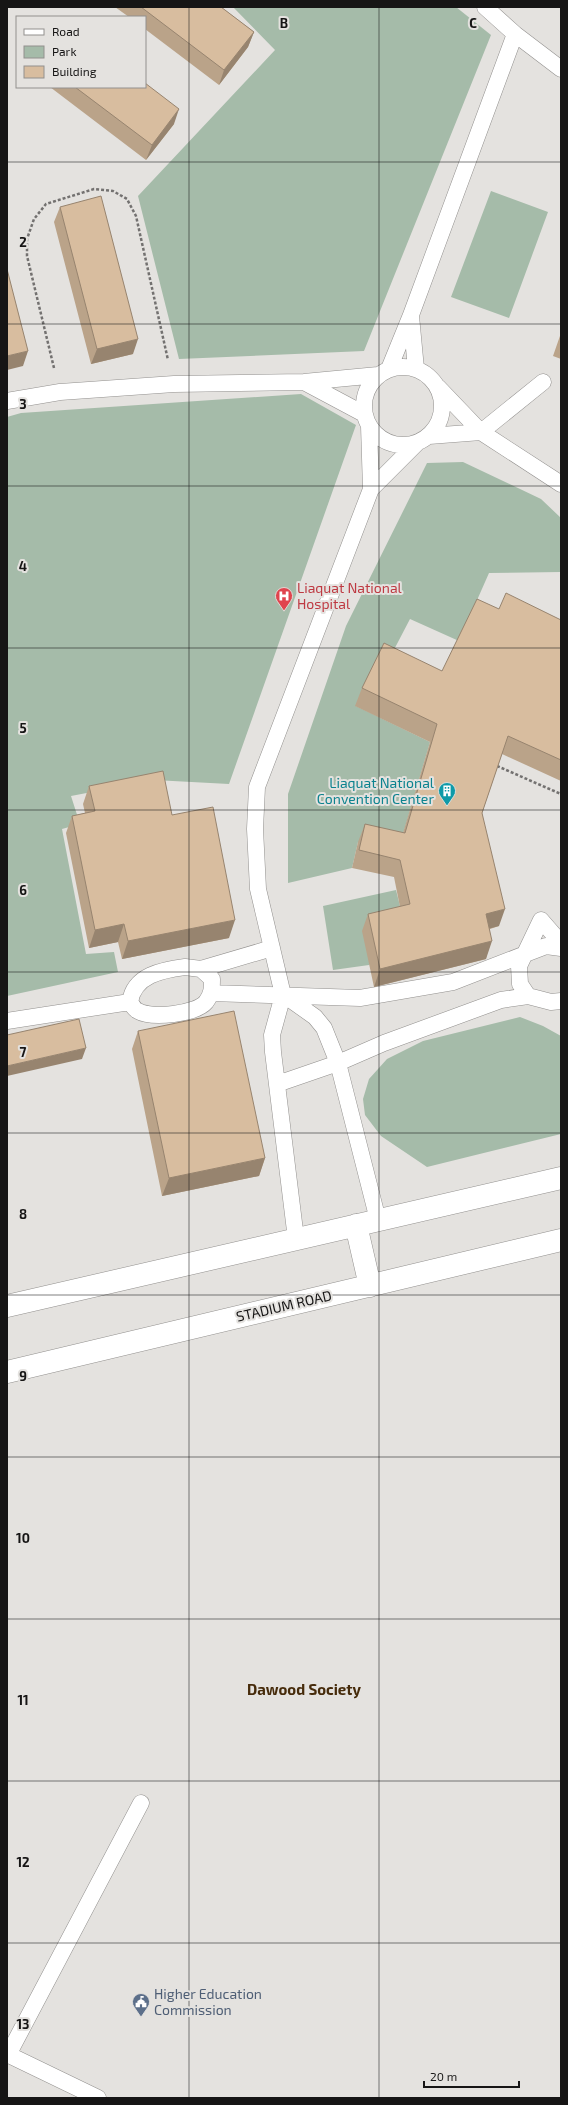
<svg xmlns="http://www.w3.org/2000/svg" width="568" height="2105" font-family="'Exo 2',sans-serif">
<rect width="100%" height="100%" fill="#e4e2df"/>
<path fill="#a5bba9" d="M233 7H456L491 35 364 351 179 359 138 196 275 50Z
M491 191 548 212 509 318 451 297Z
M301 394 356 425 229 784 154 780 71 796 80 824 62 829 86 954 114 952 118 972 7 996V417L21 413Z
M463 462 541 499 561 518V572L489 573 459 641 410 619 386 665 356 706 430 742 398 851 358 842 352 868 288 883V794L346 626 427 463Z
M396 890 404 922 369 965 333 970 323 906Z
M520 1017 543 1026 561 1036V1134L427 1167 381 1136 365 1115 363 1099 369 1079 387 1059 423 1041Z"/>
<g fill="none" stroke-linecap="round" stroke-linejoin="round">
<defs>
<path id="service" d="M485 7 515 34 561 69
M411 316 416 369
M364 406a39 39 0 1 1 78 0a39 39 0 1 1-78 0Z
M389 369 411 315 515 34
M304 382 364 414
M438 387 481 432 561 484
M7 401 60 392 174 384 304 382 378 375
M429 436 481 432 543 382
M371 489 417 443
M185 967 201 969 212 979C212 988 212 994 206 1002 196 1014 152 1019 138 1011 135 1010 132 1005 130 1002 134 975 162 970 185 967Z
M201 969 272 948
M211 993 360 998 453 982 546 946 561 948
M284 995 315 1017 324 1028 338 1063 378 1220
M528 996 520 984 519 966 541 920 561 943
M7 1021 130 1002
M277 1084 338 1063 384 1043 501 1000 528 996 551 1002 561 1001
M296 1239 273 1052 272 1035 283 995 258 889 255 829 257 787 371 489 369 426
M7 2054 98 2098
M8 2055 141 1803"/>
<path id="primary" d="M356 1225 370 1286
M7 1306 561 1178
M7 1372 561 1240"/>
</defs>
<use href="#service" stroke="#92908e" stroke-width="17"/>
<use href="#primary" stroke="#92908e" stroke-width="23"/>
<path stroke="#737170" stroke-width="2.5" stroke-dasharray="3 2" stroke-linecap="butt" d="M54 368 27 256V239L34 219 46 204 94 189 113 191 127 199 136 216 168 360
M497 766 561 794"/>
<use href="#service" stroke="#fff" stroke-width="16"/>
<use href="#primary" stroke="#fff" stroke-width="22"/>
</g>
<path fill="#baa389" d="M115 7H221L254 32 248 47 219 85 145 29V17H129Z
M50 87H145L174 124 146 160Z
M60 207 133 354 91 364 54 222Z
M561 333V359L553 356Z
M499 609 561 620V781L502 754 482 813 499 926 490 929 486 959 374 987 362 931 368 914 400 907 394 877 352 868 358 842 365 824 403 833 430 742 355 706 362 688 442 671Z
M89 786 172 815 229 938 122 959 118 942 89 948 66 833 72 816 85 813 83 804Z
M138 1031 265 1158 259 1176 162 1196 132 1049Z"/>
<path fill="#97846f" d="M254 32 248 47 219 85 224 70Z
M179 109 174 124 146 160 152 145Z
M138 339 133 354 91 364 97 349Z
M28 351 23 366 7 370V356Z
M505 909 499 926 480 931 486 914Z
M235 920 229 938 122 959 128 941Z
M124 924 118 942 89 948 95 930Z
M492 941 486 959 374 987 380 969Z
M86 1048 82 1059 7 1076V1066Z
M265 1158 259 1176 162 1196 169 1178Z"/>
<path fill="#d8bd9f" stroke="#97846f" d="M141 7H221L254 32 224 70Z
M145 83 179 109 152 145 75 87H145Z
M101 196 138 339 97 349 60 207Z
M7 269 28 351 7 356Z
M506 593 561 620V760L508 736 482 813 505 909 486 914 492 941 380 969 368 914 410 904 400 860 359 850 365 824 405 833 437 724 362 688 384 643 442 671 477 599 499 609Z
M163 771 172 815 213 807 235 920 128 941 124 924 95 930 72 816 95 811 89 786Z
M234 1011 265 1158 169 1178 138 1031Z
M79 1019 86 1048 7 1066V1035Z"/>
<path fill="none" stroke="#161515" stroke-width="1" stroke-opacity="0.55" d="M189 7V2098M379 7V2098M7 162H561M7 324H561M7 486H561M7 648H561M7 810H561M7 972H561M7 1133H561M7 1295H561M7 1457H561M7 1619H561M7 1781H561M7 1943H561"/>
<defs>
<symbol id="hospital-pin" viewBox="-11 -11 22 30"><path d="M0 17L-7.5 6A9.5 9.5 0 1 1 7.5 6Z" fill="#e0444e" stroke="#e4e2df"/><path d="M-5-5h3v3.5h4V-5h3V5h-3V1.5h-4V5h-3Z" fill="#fff"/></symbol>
<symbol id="building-pin" viewBox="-11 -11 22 30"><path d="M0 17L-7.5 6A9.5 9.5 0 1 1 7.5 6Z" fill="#0f9aa8" stroke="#e4e2df"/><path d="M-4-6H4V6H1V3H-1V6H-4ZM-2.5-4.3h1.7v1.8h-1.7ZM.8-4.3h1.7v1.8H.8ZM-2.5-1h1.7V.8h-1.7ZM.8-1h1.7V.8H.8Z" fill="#fff"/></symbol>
<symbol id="civic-pin" viewBox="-11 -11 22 30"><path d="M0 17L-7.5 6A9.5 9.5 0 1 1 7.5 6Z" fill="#5c6f8a" stroke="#e4e2df"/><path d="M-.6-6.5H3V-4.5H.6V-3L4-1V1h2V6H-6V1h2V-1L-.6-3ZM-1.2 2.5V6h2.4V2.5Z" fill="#fff"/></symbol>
</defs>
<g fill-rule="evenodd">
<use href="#hospital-pin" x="274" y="586" width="20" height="27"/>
<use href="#building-pin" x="437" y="781" width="20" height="27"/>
<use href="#civic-pin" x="131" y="1992" width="20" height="27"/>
</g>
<g text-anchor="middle" stroke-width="4" stroke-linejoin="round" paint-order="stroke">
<g font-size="14" fill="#be3a42" stroke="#e4e2df" text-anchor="start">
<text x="297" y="593">Liaquat National<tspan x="297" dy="16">Hospital</tspan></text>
</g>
<g font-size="14" fill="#0d838f" stroke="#e4e2df" text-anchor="end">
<text x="434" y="788">Liaquat National<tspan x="434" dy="16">Convention Center</tspan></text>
</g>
<g font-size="14" fill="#161515" stroke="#e4e2df">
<text transform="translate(284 1306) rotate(-13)" y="5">STADIUM ROAD</text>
</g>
<g font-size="14" fill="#4e5e75" stroke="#e4e2df" text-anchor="start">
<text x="154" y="1999">Higher Education<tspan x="154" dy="16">Commission</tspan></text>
</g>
<g font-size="15" font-weight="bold" fill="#462b0b" stroke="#e4e2df">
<text x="304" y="1695">Dawood Society</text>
</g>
</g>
<g font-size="13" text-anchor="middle" font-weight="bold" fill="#161515" stroke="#e4e2df" stroke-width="4" stroke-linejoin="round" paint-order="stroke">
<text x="284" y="28">B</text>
<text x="473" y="28">C</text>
<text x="23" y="247">2</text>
<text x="23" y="409">3</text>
<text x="23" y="571">4</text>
<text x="23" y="733">5</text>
<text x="23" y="895">6</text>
<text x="23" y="1057">7</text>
<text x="23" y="1219">8</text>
<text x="23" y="1381">9</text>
<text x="23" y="1543">10</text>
<text x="23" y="1705">11</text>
<text x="23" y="1867">12</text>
<text x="23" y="2029">13</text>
</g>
<rect width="568" height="2105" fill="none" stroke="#161515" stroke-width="16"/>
<rect x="16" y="16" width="130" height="72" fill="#e4e2df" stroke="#92908e"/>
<rect x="24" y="29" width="20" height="6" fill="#ffffff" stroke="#92908e"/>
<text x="52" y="36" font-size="12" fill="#161515">Road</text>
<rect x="24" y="46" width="20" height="12" fill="#a5bba9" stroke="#92908e"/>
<text x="52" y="56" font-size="12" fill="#161515">Park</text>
<rect x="24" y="66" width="20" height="12" fill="#d8bd9f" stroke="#92908e"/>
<text x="52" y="76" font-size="12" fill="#161515">Building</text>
<path d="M424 2081v6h95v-6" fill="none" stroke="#161515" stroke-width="2"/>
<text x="430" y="2081" font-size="12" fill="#161515" stroke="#e4e2df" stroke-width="3" paint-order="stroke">20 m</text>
</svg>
